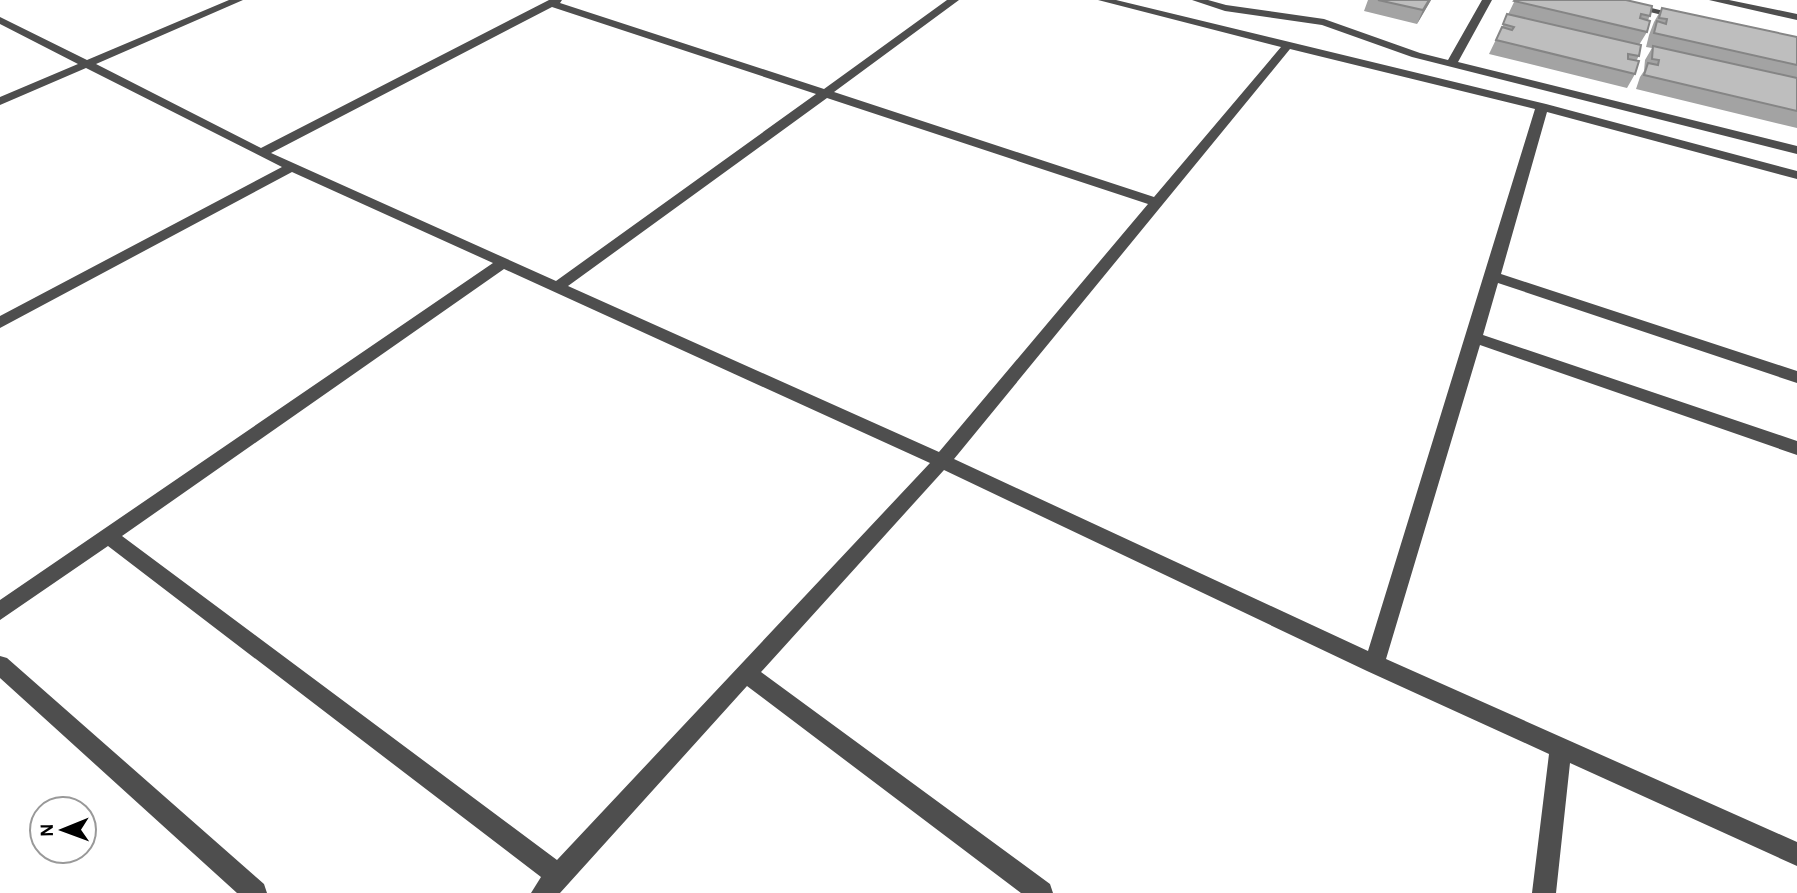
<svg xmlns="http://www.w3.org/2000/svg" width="1797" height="893" font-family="'Alegreya Sans',sans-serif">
<rect width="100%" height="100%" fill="#fff"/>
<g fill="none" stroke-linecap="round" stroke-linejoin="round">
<path fill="#4e4e4e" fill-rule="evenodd" d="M229 0H243L96 64 261 148 549 0H562L560 3 824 89 947 0H959L834 92 1154 197 1281 47 1098 0H1116L1546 104 1797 171V179L1547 112 1501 274 1797 371V383L1498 283 1483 335 1797 441V455L1480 345 1386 659 1797 842V866L1570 763 1556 893H1532L1549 754 1367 671 944 470 761 672 1050 884 1053 893H1021L747 686 560 893H531L541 877 108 546 0 620V600L493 263 292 172 0 328V316L282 167 86 68 0 105V97L78 64 0 24V17L87 60ZM552 7 816 94 556 281 271 153ZM1290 49 1535 109 1368 651 954 459ZM827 98 1148 204 939 452 568 286ZM504 269 930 463 557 860 122 536Z
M1192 0H1208L1226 5 1324 19 1420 53 1448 60 1482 0H1492L1458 62 1797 146V154L1412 57 1322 25 1225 11Z
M1600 0H1619L1688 17 1683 20Z
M1709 0H1729L1797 14V20Z
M0 656 7 658 264 884 267 893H237L0 678Z"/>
</g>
<path fill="#a3a3a3" d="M1368 0H1431L1417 24 1364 11Z
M1515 0H1626L1650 16 1648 20 1647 32 1639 45V56L1636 61 1635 74 1627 88 1489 54Z
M1662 8 1797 37V128L1636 89 1640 77 1644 71 1645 60 1652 48 1646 47 1649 35 1654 22Z"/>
<path fill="#858585" d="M1429 0H1431L1417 24 1423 10Z"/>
<path fill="#bebebe" stroke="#858585" stroke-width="2" d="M1378 0H1429L1423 10Z
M1515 0H1626L1652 6 1650 16 1641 14 1640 18 1650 21 1647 32 1514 1Z
M1662 8 1797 37V65L1654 33 1657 21 1666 24 1667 19 1659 18Z
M1507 14 1641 45 1639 56 1628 54V59L1639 61 1635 74 1496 40 1502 27 1512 30 1514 27 1503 24Z
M1653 46 1797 78V111L1644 75 1648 63 1658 65 1659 60 1652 59Z"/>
<g transform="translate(63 830) rotate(269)"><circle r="33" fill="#ffffff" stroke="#999999" stroke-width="2"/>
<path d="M0-5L12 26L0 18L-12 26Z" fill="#000000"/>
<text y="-10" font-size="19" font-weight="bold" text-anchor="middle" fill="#000000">N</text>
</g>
</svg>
